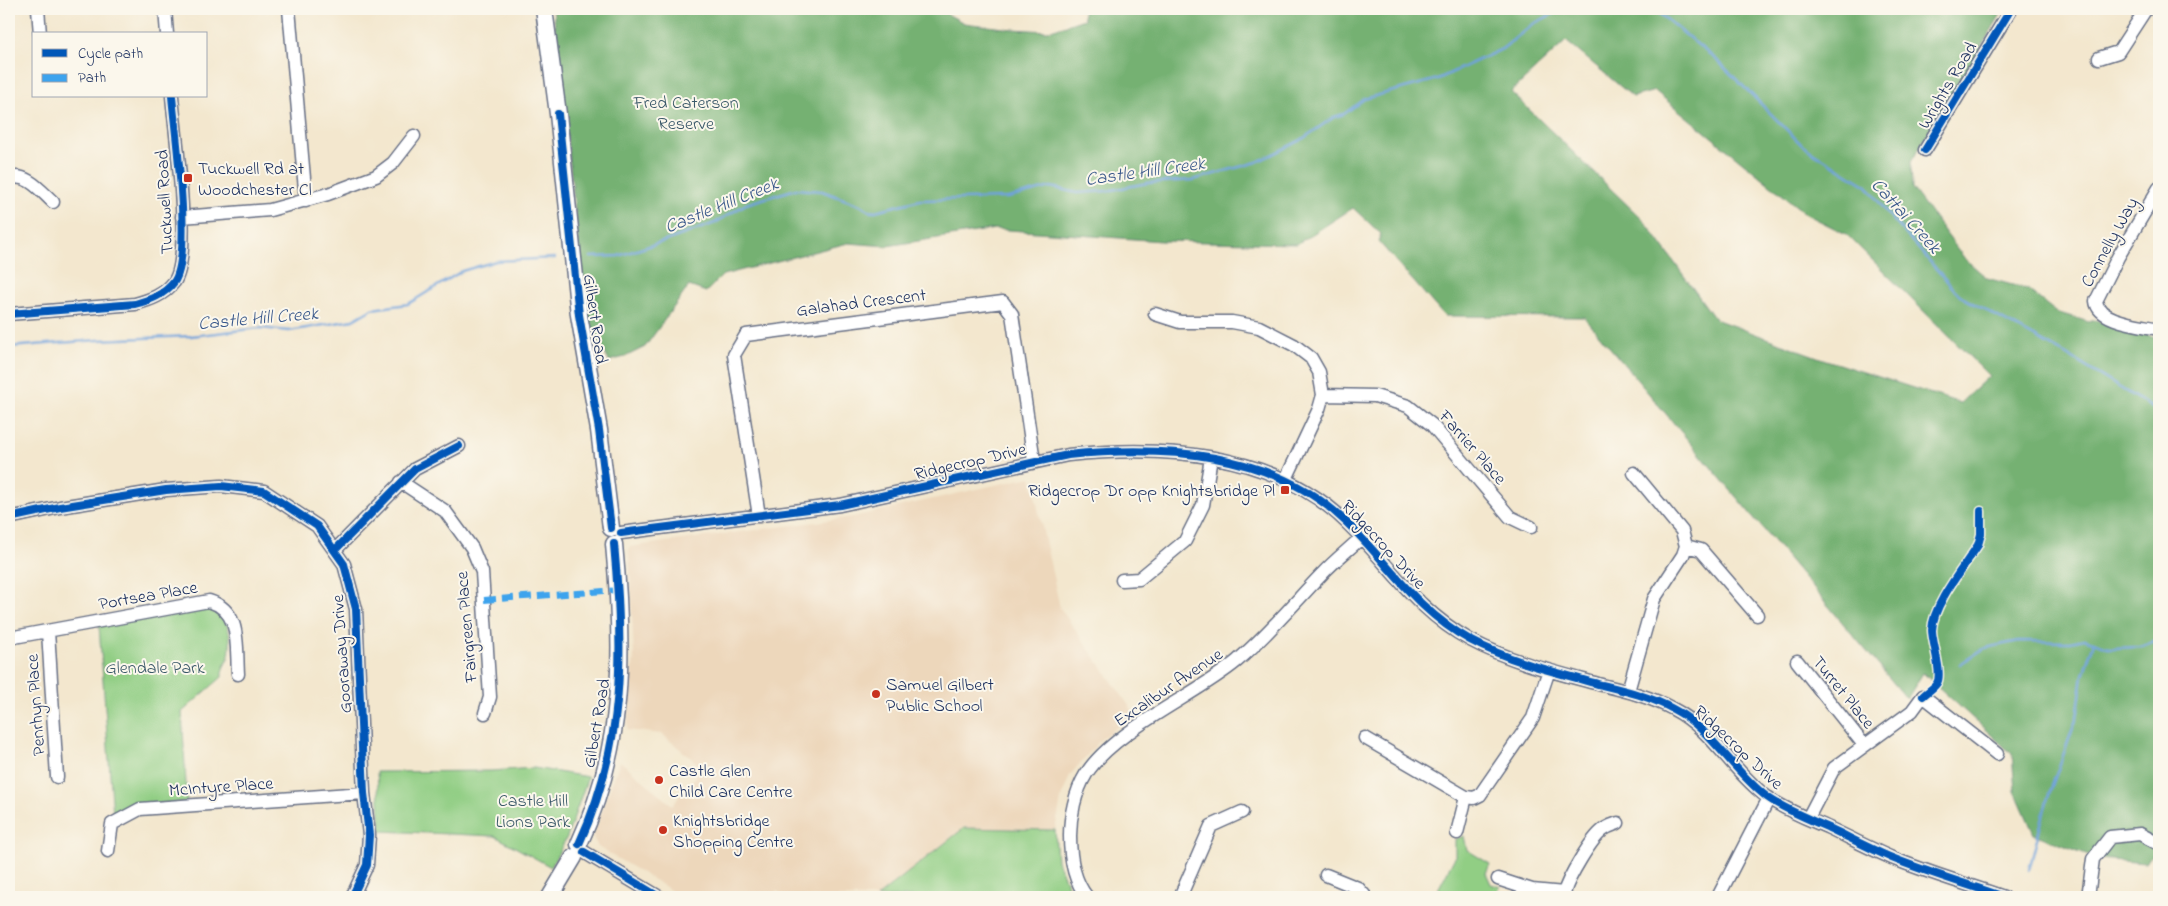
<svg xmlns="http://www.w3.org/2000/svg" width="2168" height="906" font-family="'Indie Flower',sans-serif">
<rect width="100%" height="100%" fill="#fbf7ec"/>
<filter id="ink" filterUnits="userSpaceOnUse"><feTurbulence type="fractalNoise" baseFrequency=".02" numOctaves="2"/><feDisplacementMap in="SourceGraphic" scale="10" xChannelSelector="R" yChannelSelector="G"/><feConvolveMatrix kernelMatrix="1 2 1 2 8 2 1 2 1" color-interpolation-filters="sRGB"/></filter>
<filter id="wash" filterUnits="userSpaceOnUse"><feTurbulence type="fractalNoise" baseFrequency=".0096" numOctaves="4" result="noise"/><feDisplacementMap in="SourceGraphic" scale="20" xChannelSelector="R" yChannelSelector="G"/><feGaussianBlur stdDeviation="1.12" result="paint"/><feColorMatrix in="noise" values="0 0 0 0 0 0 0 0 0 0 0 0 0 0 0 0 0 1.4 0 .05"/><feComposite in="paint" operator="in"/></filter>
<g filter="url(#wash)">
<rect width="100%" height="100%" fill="#f3e7ce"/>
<path fill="#edd7bb" d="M1031 477 1060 608 1135 714 1103 737 1070 775 1061 799 1055 830 964 828 877 897H784L777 891 772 897H679L666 887 598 847 593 837 620 761 672 805 703 768 662 734 627 730 634 655 629 547 853 517Z"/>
<path fill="#91ce84" stroke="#567e71" d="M206 605C227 613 233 633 229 655 227 664 221 667 222 677L182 712 187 802 137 805 113 815 99 626Z
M534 768 588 777 567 837 551 867 495 836 381 831 377 772 491 771Z
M964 828 1055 830 1057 861 1073 897H877Z
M1464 836 1467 850 1490 864 1486 873 1491 884 1500 887 1491 897H1434L1455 857V839Z"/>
<path fill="#74b172" stroke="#487068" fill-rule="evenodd" d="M553 9H938L964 23 1012 29 1048 31 1084 19 1083 9H2000L2003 11 1911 162 1912 188 1965 259 1987 278 2027 289 2056 312 2089 322 2095 320 2159 338V844L2146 863 2099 859 2034 834 2015 791 2012 754 1923 673 1907 699 1584 317 1444 316 1378 241 1381 234 1353 208 1297 244 1161 241 995 229 887 246 848 243 723 275 706 292 689 286 645 347 625 357 609 361 587 321ZM1566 41 1633 97 1655 91 1806 214 1846 234 1989 376 1960 403 1823 359 1715 319 1646 223 1511 92Z"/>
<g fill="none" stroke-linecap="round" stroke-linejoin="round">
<path stroke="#6fa2db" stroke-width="2.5" d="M1654 9 1719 62 1803 146 1867 186 1888 214 1960 296 2065 354 2159 412
M591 257 618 256 668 240 715 223 746 204 796 189 822 191 860 205 871 212 920 200 1008 198 1051 187 1077 193 1107 191 1147 183 1193 180 1257 162 1301 140 1334 117 1344 114 1364 99 1438 79 1502 49 1533 24 1563 9
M9 347 98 340 191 336 260 328 289 331 353 320 372 309 408 304 462 271 496 261 555 258
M1960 664 1985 648 2019 641 2070 642 2084 639 2111 648 2142 647 2159 640
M2029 870 2048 797 2077 717 2083 675 2094 642"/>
</g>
</g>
<g filter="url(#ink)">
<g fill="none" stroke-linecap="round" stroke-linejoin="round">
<defs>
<path id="minor" d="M38 9 40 34
M165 9 167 34
M289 9 306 201
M2099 58 2118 52 2146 9
M1925 150 2011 9
M9 178C27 173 40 190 53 202
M2159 188 2118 257 2096 301C2098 322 2142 325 2159 329
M182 217 270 210 328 194 376 176 393 163 414 136
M9 314 135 304C150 300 164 295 174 282 193 256 175 133 172 96
M1155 314 1180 322H1232L1259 327 1294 345 1311 358 1319 372 1323 395 1319 409 1286 479
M1323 395 1375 396 1408 406 1432 425 1510 517 1531 527
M1634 473 1682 531 1686 546 1701 550 1757 615
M401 482 445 511 472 548 482 572 490 697 485 713
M759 516 734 355 746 335 1003 302 1012 314 1034 461
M9 518 60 507 166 490 221 486 264 491 317 526 344 564 356 609 364 793 369 835 367 865 352 897
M621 533 840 505 1068 455C1164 445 1274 451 1346 522 1390 564 1414 609 1470 640 1511 662 1558 673 1602 685 1627 691 1651 697 1673 709 1712 729 1732 771 1767 797 1785 810 1809 819 1829 828 1850 838 1871 849 1892 858 1929 873 1967 884 2004 897
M336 549 415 469 459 446
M1122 580 1139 579 1185 541 1203 505 1211 458
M48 631 57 777
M9 638 209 601C242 611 236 646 238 674
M1797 661 1864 745
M1628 691 1654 599 1683 555 1686 546
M1365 738 1466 797 1474 798 1480 795 1533 718 1549 670
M1808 818 1834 768 1912 711 1923 696 1997 754
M1457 833 1466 797
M108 851 112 824 140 809 364 793
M584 852 659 897
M1326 875 1358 888 1366 897
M1498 879 1532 890 1564 893
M1087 897C1074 881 1070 857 1070 836 1070 816 1075 792 1086 774 1115 729 1195 696 1237 661 1269 634 1294 603 1322 574 1334 561 1348 550 1361 538
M1180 897 1211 826 1242 812
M1566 897 1564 893C1568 878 1591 839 1603 830 1608 826 1613 825 1618 823
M1718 897 1769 798
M2088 897 2093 859 2110 837 2140 834 2159 844"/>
<path id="major" d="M544 9 558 114 579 315 599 430 611 528
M579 844C625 744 624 650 614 544
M550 897 574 857"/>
</defs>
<use href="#minor" stroke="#676f85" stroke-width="15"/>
<use href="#major" stroke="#676f85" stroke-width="19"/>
<use href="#minor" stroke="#fff" stroke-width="12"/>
<use href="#major" stroke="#fff" stroke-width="16"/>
<path stroke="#3da3ed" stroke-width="6" stroke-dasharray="12 6" stroke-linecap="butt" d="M484 600 618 590"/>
<defs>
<path id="cycleway" d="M558 114 579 315 599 430 611 528
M1925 150 2011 9
M9 314 135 304C150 300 164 295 174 282 193 256 175 133 172 96
M9 518 60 507 166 490 221 486 264 491 317 526 344 564 356 609 364 793 369 835 367 865 352 897
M621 533 840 505 1068 455C1164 445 1274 451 1346 522 1390 564 1414 609 1470 640 1511 662 1558 673 1602 685 1627 691 1651 697 1673 709 1712 729 1732 771 1767 797 1785 810 1809 819 1829 828 1850 838 1871 849 1892 858 1929 873 1967 884 2004 897
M336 549 415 469 459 446
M1923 696C1927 692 1934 688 1937 683 1943 674 1932 642 1932 630 1933 604 1964 567 1978 545L1981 534V511
M579 844C625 744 624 650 614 544
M584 852 659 897"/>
</defs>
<use href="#cycleway" stroke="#fbf7ec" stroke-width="11"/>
<use href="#cycleway" stroke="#0057b8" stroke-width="8"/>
</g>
</g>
<g fill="#c8321e" stroke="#fbf7ec" stroke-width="2">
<rect x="183" y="173" width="10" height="10" rx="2.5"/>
<rect x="1280" y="485" width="10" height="10" rx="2.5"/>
<circle cx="876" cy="694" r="5"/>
<circle cx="659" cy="780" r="5"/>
<circle cx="663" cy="830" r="5"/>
</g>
<g text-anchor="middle" stroke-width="4" stroke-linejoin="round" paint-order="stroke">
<g font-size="18" fill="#1b2f5e" stroke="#fbf7ec">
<text transform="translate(1947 85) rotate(-59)" y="6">Wrights Road</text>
<text transform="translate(164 202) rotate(-93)" y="6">Tuckwell Road</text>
<text transform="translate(2109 242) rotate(-61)" y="6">Connelly Way</text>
<text transform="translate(861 302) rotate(-7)" y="6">Galahad Crescent</text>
<text transform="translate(596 319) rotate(82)" y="6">Gilbert Road</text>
<text transform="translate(1473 447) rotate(49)" y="6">Farrier Place</text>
<text transform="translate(970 461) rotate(-13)" y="6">Ridgecrop Drive</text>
<text transform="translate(1384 544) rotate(47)" y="6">Ridgecrop Drive</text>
<text transform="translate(148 595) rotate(-10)" y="6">Portsea Place</text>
<text transform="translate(466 627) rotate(-95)" y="6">Fairgreen Place</text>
<text transform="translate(341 654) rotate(-94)" y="6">Gooraway Drive</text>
<text transform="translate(1168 687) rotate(-34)" y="6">Excalibur Avenue</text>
<text transform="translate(1844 692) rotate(51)" y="6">Turret Place</text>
<text transform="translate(35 705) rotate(-94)" y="6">Penrhyn Place</text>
<text transform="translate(596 723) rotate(-80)" y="6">Gilbert Road</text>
<text transform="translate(1739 747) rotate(43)" y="6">Ridgecrop Drive</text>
<text transform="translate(221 786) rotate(-4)" y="6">McIntyre Place</text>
</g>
<g font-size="18" fill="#385768" stroke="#fbf7ec">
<text x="686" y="108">Fred Caterson<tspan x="686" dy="21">Reserve</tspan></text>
<text x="155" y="673">Glendale Park</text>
<text x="533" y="806">Castle Hill<tspan x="533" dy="21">Lions Park</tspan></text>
</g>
<g font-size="18" fill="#1b2f5e" stroke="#fbf7ec" text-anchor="start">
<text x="198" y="174">Tuckwell Rd at<tspan x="198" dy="21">Woodchester Cl</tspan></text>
<text x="1275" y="496" text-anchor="end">Ridgecrop Dr opp Knightsbridge Pl</text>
<text x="886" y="690">Samuel Gilbert<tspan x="886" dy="21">Public School</tspan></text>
<text x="669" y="776">Castle Glen<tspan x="669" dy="21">Child Care Centre</tspan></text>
<text x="673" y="826">Knightsbridge<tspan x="673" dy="21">Shopping Centre</tspan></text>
</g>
<g font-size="19" font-style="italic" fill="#38578a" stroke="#fbf7ec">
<text transform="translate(1145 170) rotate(-8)" y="7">Castle Hill Creek</text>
<text transform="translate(721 204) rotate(-22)" y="7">Castle Hill Creek</text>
<text transform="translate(1907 215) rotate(48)" y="7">Cattai Creek</text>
<text transform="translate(258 317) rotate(-5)" y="7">Castle Hill Creek</text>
</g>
</g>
<rect width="2168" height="906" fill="none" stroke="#fbf7ec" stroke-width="30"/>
<rect x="32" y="32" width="175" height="65" fill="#fbf7ec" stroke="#a1a7b3"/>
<rect x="42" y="49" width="25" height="8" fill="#0057b8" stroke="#a1a7b3"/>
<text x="78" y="58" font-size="15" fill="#1b2f5e">Cycle path</text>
<rect x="42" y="74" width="25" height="8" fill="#3da3ed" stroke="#a1a7b3"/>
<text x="78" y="82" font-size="15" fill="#1b2f5e">Path</text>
</svg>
